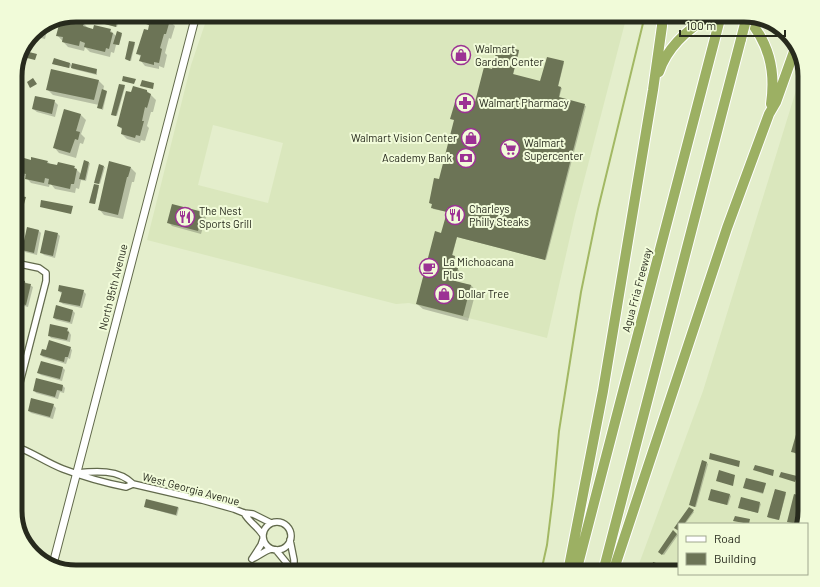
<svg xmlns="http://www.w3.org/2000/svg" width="820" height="587" font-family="Barlow,sans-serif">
<rect width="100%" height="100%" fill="#e4eecc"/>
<path fill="#dae7bd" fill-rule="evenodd" d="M208 15H627L575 215 547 338 409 303 396 304 147 240 191 65ZM213 125 283 143 268 203 198 185Z
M803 68 805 76V511L801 524H679V572H636L703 391Z"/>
<path fill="#0003" d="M76 15H85L87 17 89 15 118 23 117 27 87 19 85 17 84 19 73 16Z
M499 15H520L518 23 503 19Z
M166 18 175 26 171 39 169 38 165 53 167 55 164 68 159 66V69L145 66 140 60 141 57 137 53 148 31 150 26 147 23Z
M69 20 84 24 89 29 94 30H110L116 36 121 34 122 35 119 45H116L114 53 111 52 110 57 90 52 85 47 84 51 68 47 57 35 68 24Z
M48 26 45 39 33 36 36 30Z
M134 43 135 44 131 61 127 60 126 59Z
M518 51 519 52 513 75 541 82 563 62 564 63 558 87 562 88 559 98 586 106 546 260 457 237 452 257 455 258 454 263 456 264 455 269 459 270 456 282 471 285 476 291 468 321 423 309 417 304 442 234 448 212 433 209V205L430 203 476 103 493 70Z
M55 59 70 63 72 66 97 70V75L73 69 70 66V68L54 64Z
M99 81 104 86 103 91 107 92 103 110 98 108 99 105 53 95 47 89Z
M124 86 125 87 117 116 113 115 112 114Z
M147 91 156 100 153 112H151L147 126 149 128 145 141 141 140 140 143 127 139 122 134 123 130 118 126Z
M54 101 58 105 55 117 37 112 33 109Z
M80 114 86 120 81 134 85 138 83 144 80 143 76 158 59 153 54 147Z
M48 162 51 165 74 167 81 174 89 163H90L86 181 81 180 79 189 76 188 75 193 55 189 50 183 49 187 31 183 22 173Z
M104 167H105L100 184 96 183Z
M131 168 136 173 134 182H132L123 219 104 215 99 209Z
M98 186 99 187 95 204 91 203H90Z
M202 213 206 217 201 234 172 226 168 222Z
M805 215V244L799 238 805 220Z
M15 226 21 228 24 230 19 251H15Z
M27 229 39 231 41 233 37 255 25 252 23 250Z
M58 234 60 236 55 258 44 255 42 253Z
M25 282 33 287 28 307 17 304 15 302V299Z
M59 291H83L86 294 82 308 63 304 60 301 62 294Z
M73 311 75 313 72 324 56 320 54 318Z
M67 328 71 335 70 342 51 338 49 335Z
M70 348 72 350 70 359 68 358 66 364 43 357 41 355 47 351Z
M42 362 63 368 65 370 62 381 41 375 38 373Z
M63 386 65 388 64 393 60 392 58 399 36 393 34 390Z
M53 405 56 408 53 419 31 413 29 411Z
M805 405V458L798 457 793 451Z
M707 463 708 464 696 507 691 506V505Z
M804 479H805V484L803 483Z
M765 483 766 484 763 494 744 488Z
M712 490 730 495 731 496 728 505 710 501Z
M786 493V494L779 520 769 518 768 517Z
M795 495 805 498 799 524 788 522Z
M741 498 760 503 761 504 758 513 740 508Z
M145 507H178L179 508 177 516Z
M690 508 694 512 685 524H679V531L676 528Z
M673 532 678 535 664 555 659 552Z"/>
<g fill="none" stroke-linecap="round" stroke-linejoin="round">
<path stroke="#a2b863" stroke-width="2" d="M541 572 547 545 553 496 559 431 581 292 598 209 645 15"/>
</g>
<path fill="#6c7456" d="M86 15H93L117 21 116 27 85 19Z
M151 15H159L166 17V19L170 20 166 34H164L160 48 162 49 159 63 154 62V65L139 61 141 55 136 54 144 29 148 30 149 25 146 24 147 18 150 19Z
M496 15H519L517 22Z
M68 19 84 23 83 26 93 29 94 25 111 29 110 32 113 33 109 49 106 48 105 52 84 47 85 43 80 41 79 46 62 42 63 37 56 36 60 21 67 23Z
M117 31 122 33 119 45 113 44Z
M129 41 135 42 130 61 125 59Z
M498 45 519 50 513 74 540 81 547 57 564 61 558 86 561 87 559 97 585 104 545 260 457 237 452 255 455 256 454 262 456 263 455 267 458 268 455 281 471 285 463 316 416 304 435 231 441 233 447 212 431 208 432 204 429 203 434 178 439 179 454 120 450 119 456 99 459 100 460 98 475 102 484 67 492 69Z
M25 51 37 54 35 60 23 57Z
M54 58 70 63 69 68 52 64Z
M72 63 97 69 96 74 71 68Z
M51 69 99 80 94 100 46 90Z
M123 76 136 79 134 84 122 81Z
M33 78 37 84 30 88 27 82Z
M142 80 154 83 153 89 140 86Z
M119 84 125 85 116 116 111 115Z
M133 86 147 90V92L151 94 147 108 145 107 142 121H144L140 136 136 135 135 138 121 134 122 128 117 126 126 91 131 92Z
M102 89 107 91 102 109 97 108Z
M35 96 55 100 52 114 32 109Z
M64 109 81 114 76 131 80 132 78 140 75 139 70 153 53 148Z
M31 157 48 161 47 163 57 165 58 162 75 166 74 168 77 169 74 184H71L70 189 48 184 49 179 45 178 44 183 25 179 26 174 21 173 24 158 31 160Z
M84 160 89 162 85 180 79 179Z
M109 161 131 167 128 177H127L118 215 98 210Z
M99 164 104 166 99 184 94 183Z
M94 184 99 185 95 204 89 203Z
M15 195 26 197 24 204 15 202Z
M41 200 73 206 71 214 40 207Z
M172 204 203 212 198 231 167 223Z
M805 213V241L797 238 800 235 798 234 804 220 802 219Z
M15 225 22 227 17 250 15 249Z
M27 227 39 230 34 253 22 250Z
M45 230 58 233 53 256 40 253Z
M18 279 25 281V283L31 284 26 305 15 302V294Z
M59 285 84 290 80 306 59 302 62 292 58 291Z
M56 305 73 310 70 322 53 318Z
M50 324 68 328 67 331 69 332 67 340 48 336Z
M49 340 71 347 68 357H65L64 362 40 355 42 349 46 350Z
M41 361 63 367 60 379 37 373Z
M36 378 63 385 62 391 57 390 55 397 33 391Z
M31 398 54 404 50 417 28 411Z
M805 403V455L791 452Z
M710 453 740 461 739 467 709 459Z
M702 460 707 462 695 507 689 505Z
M755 465 774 470 773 476 753 470Z
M719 470 735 475 733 486 716 481Z
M781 472 797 476 795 482 779 477Z
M746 478 766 483 763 493 743 488Z
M711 489 730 494 727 505 708 500Z
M775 489 786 492 779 520 767 517Z
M794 494 805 497 798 524 787 522Z
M741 497 760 502 758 513 738 508Z
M146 499 178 507 176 515 144 507Z
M689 507 694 510 684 524H679V531L674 528Z
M735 516 750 519 749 524 733 521Z
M673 530 677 534 662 555 658 552Z
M653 562 659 564 656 572H651Z"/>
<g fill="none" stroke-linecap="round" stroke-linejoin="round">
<defs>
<path id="minor" d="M15 402 46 281V273L39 268 15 263
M15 446C32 452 47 463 63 469 84 477 105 483 126 487L133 484
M76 473C95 471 119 469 133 484L202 500 234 509 244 513 253 514 271 523
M244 513C249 522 257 526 262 534
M263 536a14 14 0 1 1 28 0a14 14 0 1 1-28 0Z
M290 540 294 560V571
M276 550 294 572
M252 559 261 545 263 539
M252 559C259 556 264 551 271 549"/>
<path id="tertiary" d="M53 564 196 15"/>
<path id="motorway" d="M745 15C769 42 776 70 771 104
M659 72C668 45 689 28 712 15
M568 572 603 391 653 90 662 26V15
M576 572 721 15
M603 572 741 39
M613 572 727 228 769 114 776 102 796 46"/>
</defs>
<use href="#minor" stroke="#626a4c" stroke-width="8"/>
<use href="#tertiary" stroke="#626a4c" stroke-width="9"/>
<use href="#motorway" stroke="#fff" stroke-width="12"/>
<use href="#minor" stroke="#fff" stroke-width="5.5"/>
<use href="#tertiary" stroke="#fff" stroke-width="7"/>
<use href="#motorway" stroke="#9cb063" stroke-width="10"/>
<defs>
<path id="motorway-bridge" d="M741 39 747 16"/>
</defs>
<use href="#motorway-bridge" stroke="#fff" stroke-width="12" stroke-linecap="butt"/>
<use href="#motorway-bridge" stroke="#9cb063" stroke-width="10"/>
</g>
<defs>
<symbol id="shop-ring" viewBox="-11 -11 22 22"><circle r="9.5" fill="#f1fbd9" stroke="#9c3294" stroke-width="1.5"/><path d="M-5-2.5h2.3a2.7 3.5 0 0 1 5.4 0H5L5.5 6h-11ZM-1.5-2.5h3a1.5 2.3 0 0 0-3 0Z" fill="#9c3294"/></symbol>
<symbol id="pharmacy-ring" viewBox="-11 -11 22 22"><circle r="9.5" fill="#f1fbd9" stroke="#9c3294" stroke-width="1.5"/><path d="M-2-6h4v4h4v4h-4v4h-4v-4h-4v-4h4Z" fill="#9c3294"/></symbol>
<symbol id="supermarket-ring" viewBox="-11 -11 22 22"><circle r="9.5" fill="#f1fbd9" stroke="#9c3294" stroke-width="1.5"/><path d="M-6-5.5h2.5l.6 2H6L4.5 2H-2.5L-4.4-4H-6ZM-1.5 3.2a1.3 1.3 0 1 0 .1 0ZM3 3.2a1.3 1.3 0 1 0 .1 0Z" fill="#9c3294"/></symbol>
<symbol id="bank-ring" viewBox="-11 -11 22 22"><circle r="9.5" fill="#f1fbd9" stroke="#9c3294" stroke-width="1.5"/><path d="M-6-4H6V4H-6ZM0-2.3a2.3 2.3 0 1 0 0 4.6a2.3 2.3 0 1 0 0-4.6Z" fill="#9c3294"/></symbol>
<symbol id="restaurant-ring" viewBox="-11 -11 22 22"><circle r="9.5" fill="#f1fbd9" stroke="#9c3294" stroke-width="1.5"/><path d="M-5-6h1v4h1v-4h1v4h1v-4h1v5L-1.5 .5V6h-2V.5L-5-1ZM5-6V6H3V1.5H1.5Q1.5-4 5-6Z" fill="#9c3294"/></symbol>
<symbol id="cafe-ring" viewBox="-11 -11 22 22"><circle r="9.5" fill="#f1fbd9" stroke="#9c3294" stroke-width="1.5"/><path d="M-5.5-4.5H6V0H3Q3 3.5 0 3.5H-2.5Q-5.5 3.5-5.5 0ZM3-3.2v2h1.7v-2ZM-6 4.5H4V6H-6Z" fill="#9c3294"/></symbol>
</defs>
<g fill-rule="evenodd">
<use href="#shop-ring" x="450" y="44" width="22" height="22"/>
<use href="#pharmacy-ring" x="454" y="92" width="22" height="22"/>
<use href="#shop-ring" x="460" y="127" width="22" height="22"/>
<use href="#supermarket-ring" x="499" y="138" width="22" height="22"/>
<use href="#bank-ring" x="455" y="147" width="22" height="22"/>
<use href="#restaurant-ring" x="444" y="204" width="22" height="22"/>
<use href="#restaurant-ring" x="174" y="206" width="22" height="22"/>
<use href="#cafe-ring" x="418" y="257" width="22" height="22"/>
<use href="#shop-ring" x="433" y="283" width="22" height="22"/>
</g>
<g text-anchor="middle" stroke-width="4" stroke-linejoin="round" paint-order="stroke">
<g font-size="11" fill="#272a1d" stroke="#f1fbd9" text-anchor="start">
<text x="475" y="53">Walmart<tspan x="475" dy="13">Garden Center</tspan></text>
<text x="479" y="107">Walmart Pharmacy</text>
<text x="457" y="142" text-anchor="end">Walmart Vision Center</text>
<text x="524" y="147">Walmart<tspan x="524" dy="13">Supercenter</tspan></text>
<text x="452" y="162" text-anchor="end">Academy Bank</text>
<text x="469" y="213">Charleys<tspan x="469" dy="13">Philly Steaks</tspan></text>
<text x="199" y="215">The Nest<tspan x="199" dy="13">Sports Grill</tspan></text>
<text x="443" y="266">La Michoacana<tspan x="443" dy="13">Plus</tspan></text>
<text x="458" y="298">Dollar Tree</text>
</g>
<g font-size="11" fill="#272a1d" stroke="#f1fbd9">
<text transform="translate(113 287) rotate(-76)" y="4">North 95th Avenue</text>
<text transform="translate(637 290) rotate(-75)" y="4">Agua Fria Freeway</text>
<text transform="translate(191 489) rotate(15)" y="4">West Georgia Avenue</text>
</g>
</g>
<path d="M0 0H820V587H0ZM76 22H744A54 54 0 0 1 798 76V511A54 54 0 0 1 744 565H76A54 54 0 0 1 22 511V76A54 54 0 0 1 76 22Z" fill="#f1fbd9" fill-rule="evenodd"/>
<path fill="none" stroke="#272a1d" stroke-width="5" d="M76 22H744A54 54 0 0 1 798 76V511A54 54 0 0 1 744 565H76A54 54 0 0 1 22 511V76A54 54 0 0 1 76 22Z"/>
<rect x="678" y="523" width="130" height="52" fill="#f1fbd9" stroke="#a0a78e"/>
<rect x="686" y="536" width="20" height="6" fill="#ffffff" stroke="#a0a78e"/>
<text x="714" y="543" font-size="12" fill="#272a1d">Road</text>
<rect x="686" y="553" width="20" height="12" fill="#6c7456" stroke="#a0a78e"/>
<text x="714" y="563" font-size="12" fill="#272a1d">Building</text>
<path d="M680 30v6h105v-6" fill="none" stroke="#272a1d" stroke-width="2"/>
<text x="686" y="30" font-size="12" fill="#272a1d" stroke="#f1fbd9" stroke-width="3" paint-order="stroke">100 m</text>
</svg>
